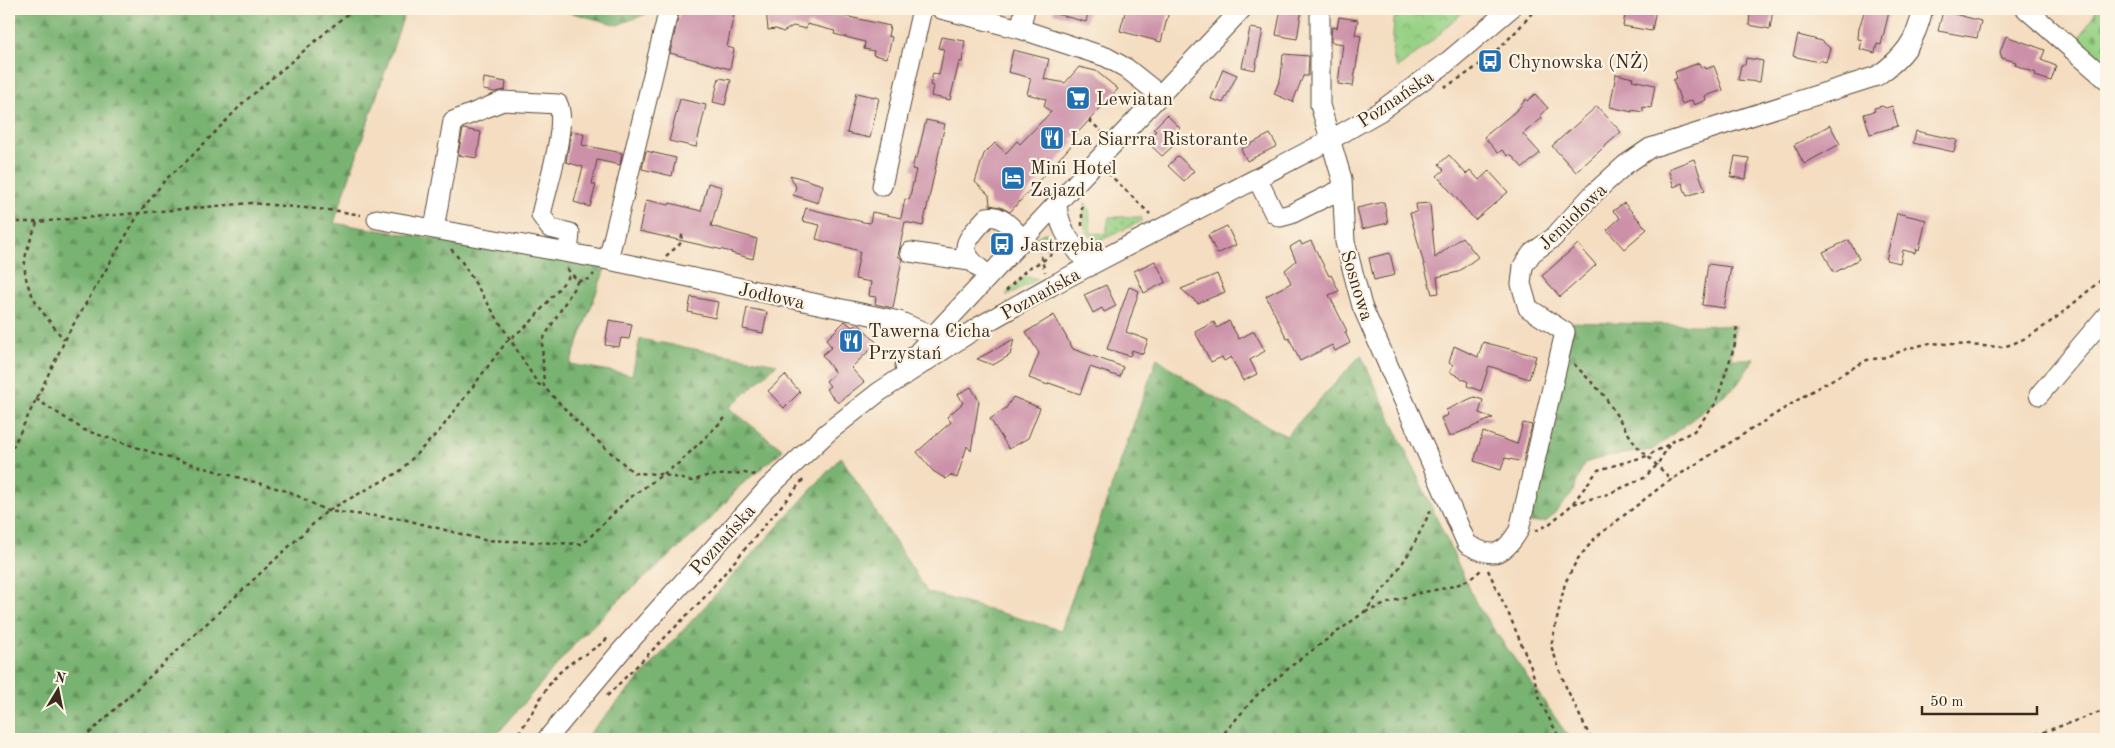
<svg xmlns="http://www.w3.org/2000/svg" width="2115" height="748" font-family="'Old Standard TT',serif">
<defs>
<pattern id="grass-dots" width="8" height="8" patternUnits="userSpaceOnUse" patternTransform="scale(1.25)"><rect width="8" height="8" fill="#97d185"/><path d="M2 2h.1M6 6h.1" fill="none" stroke="#7caa6c" stroke-width="1.8" stroke-linecap="round"/></pattern>
<pattern id="forest-firs" width="22" height="20" patternUnits="userSpaceOnUse" patternTransform="scale(1.25)"><rect width="22" height="20" fill="#79b372"/><path d="M5 1l3.5 6h-7zM16 11l3.5 6h-7z" fill="#64925d"/></pattern>
<pattern id="cemetery-stones" width="16" height="16" patternUnits="userSpaceOnUse" patternTransform="scale(1.25)"><rect width="16" height="16" fill="#97d185"/><path d="M2 7V4a2 2 0 0 1 4 0v3zM10 15v-3a2 2 0 0 1 4 0v3z" fill="#7caa6c"/></pattern>
<pattern id="park-crowns" width="20" height="18" patternUnits="userSpaceOnUse" patternTransform="scale(1.25)"><rect width="20" height="18" fill="#97d185"/><path d="M2 6a3 3 0 1 1 6 0M12 15a3 3 0 1 1 6 0" fill="none" stroke="#7caa6c"/></pattern>
</defs>
<rect width="100%" height="100%" fill="#fcf5e5"/>
<filter id="ink" filterUnits="userSpaceOnUse"><feTurbulence type="fractalNoise" baseFrequency=".02" numOctaves="2"/><feDisplacementMap in="SourceGraphic" scale="10" xChannelSelector="R" yChannelSelector="G"/><feConvolveMatrix kernelMatrix="1 2 1 2 8 2 1 2 1" color-interpolation-filters="sRGB"/></filter>
<filter id="wash" filterUnits="userSpaceOnUse"><feTurbulence type="fractalNoise" baseFrequency=".0096" numOctaves="4" result="noise"/><feDisplacementMap in="SourceGraphic" scale="20" xChannelSelector="R" yChannelSelector="G"/><feGaussianBlur stdDeviation="1.12" result="paint"/><feColorMatrix in="noise" values="0 0 0 0 0 0 0 0 0 0 0 0 0 0 0 0 0 1.4 0 .05"/><feComposite in="paint" operator="in"/></filter>
<g filter="url(#wash)">
<rect width="100%" height="100%" fill="#f4ddc1"/>
<path fill="url(#grass-dots)" stroke="#697e52" d="M1085 202 1089 209 1091 233 1106 234 1109 217H1141L1142 221 1101 240C1081 239 1083 217 1085 202Z
M1044 233 1050 234 1061 243 1046 248 1035 238Z
M1031 277 1038 279 1007 296V293L1023 278Z"/>
<path fill="url(#forest-firs)" stroke="#5a6e48" d="M9 9H406L334 223 606 266 570 364 632 375 640 339 777 364 729 408 783 450 740 486 708 522 619 600 580 638 493 739H9Z
M557 9H658L618 25Z
M1565 322 1735 326 1731 359H1754L1737 385 1652 450 1608 456 1584 463 1572 494 1546 522 1521 523Z
M1361 355 1477 605 1570 739H584L841 457 927 592 1061 630 1157 358 1202 390 1286 436Z"/>
<path fill="url(#cemetery-stones)" stroke="#697e52" d="M2097 9H2106V71L2075 46Z"/>
<path fill="url(#park-crowns)" stroke="#697e52" d="M1395 9H1466L1433 40 1398 68C1388 58 1395 23 1395 9Z"/>
<g id="blocks">
<path fill="#cc91a9" d="M680 9H735L727 47 734 49 730 69 670 53Z
M766 9H807L806 11 830 15 831 13 890 26 888 36 892 37 887 58 873 55 874 51 864 49 865 42 834 34 835 31 807 24 806 29 793 26 783 32 776 29 768 30Z
M1054 9H1089L1086 22 1053 13Z
M1126 9H1142L1154 12 1155 9 1169 11 1161 42 1120 31Z
M1281 9H1302L1297 39 1276 35Z
M1626 9H1656L1652 31 1623 26Z
M1750 9H1773L1770 29 1749 25Z
M1865 9H1885V11L1889 12 1881 45 1877 44 1875 53 1860 49 1862 40 1858 39 1859 28Z
M1943 11 1981 21 1977 38 1938 31Z
M1339 17 1358 20 1355 35 1361 36 1353 86 1338 84 1343 44 1331 42V36L1332 27 1337 28Z
M1250 28 1263 30 1255 70 1242 67Z
M1798 35 1822 41 1830 48 1826 62 1819 60 1818 62 1793 56Z
M2006 36 2045 50 2041 60 2056 66 2051 81 2035 76 2036 73 2015 65 2016 62 2002 58 2000 52Z
M941 37 965 41 962 62H959L950 100 931 96 933 86 930 85 933 73 939 75 944 49 938 48Z
M1013 50 1049 59 1044 79 1065 83 1079 67 1096 71 1118 89 1071 140 1074 142 1069 148 1010 212 1000 207 990 205 989 195 975 182 984 154 995 143 1006 153 1017 141 1020 144 1051 112 1044 106 1046 99 1027 94 1031 78 1008 72Z
M1283 54 1309 56 1308 76H1303L1293 102 1274 94 1281 77Z
M1746 58 1763 61 1760 82 1738 80 1741 65H1745Z
M1699 63 1701 68 1705 66 1706 69 1714 66 1723 90 1705 96 1706 100 1694 105 1692 100 1682 104 1673 80 1677 78 1675 72Z
M1223 69 1237 75 1223 103 1211 99Z
M1616 74 1633 78 1632 80 1655 85 1651 108 1643 107V112L1632 110V112L1610 107Z
M484 78 506 82 505 90 495 92 483 90Z
M719 78 731 80 725 105 713 102Z
M856 93 879 98 870 138 847 133Z
M1535 94 1548 108 1540 115 1542 118 1523 134 1540 153 1523 168 1510 154 1508 156 1502 150 1498 153 1484 137 1518 109 1526 99 1527 101Z
M680 99 706 105 696 147 669 141Z
M1597 106 1621 132 1576 172 1552 146Z
M1882 106 1886 108 1892 106 1898 126 1870 134 1864 114 1875 111 1874 108Z
M1167 115 1180 128 1168 141 1173 146 1162 156 1146 141 1156 131 1153 129Z
M926 120 945 124 923 226 905 222 899 251 898 256 902 259 893 308 875 304 876 297 869 296 871 282 855 279 860 251 816 239 820 225 802 221 806 208 863 222 870 223 872 212 901 218 905 199 909 200 916 170 912 169 915 157 917 158Z
M1830 125 1840 144 1804 164 1794 145Z
M463 129 481 132 477 158 458 155Z
M571 131 584 134 582 145 622 153 620 165 597 160 592 184 596 185 590 207 574 202 583 167 566 162Z
M1916 131 1957 140 1954 152 1913 143Z
M1270 134 1277 146 1247 161 1241 149Z
M646 151 676 158 672 176 642 169Z
M1449 155 1466 174 1470 170 1479 180 1489 171 1508 192 1475 220 1437 176 1444 170 1439 164Z
M1178 156 1194 171 1184 181 1168 166Z
M1735 156 1749 158 1746 179 1731 177Z
M1694 159 1705 190 1687 196 1682 183 1674 187 1668 169Z
M790 175 823 185 818 203 793 195 796 187Z
M708 183 722 187 711 226 757 239 753 259 731 253 732 252 639 231 646 200 669 205 670 203 701 211Z
M1384 202 1388 223 1362 229 1357 208Z
M1430 203 1435 258 1462 237 1478 257 1458 272 1437 277 1439 293 1432 294 1410 213 1417 212 1416 204Z
M1624 203 1647 229 1624 249 1607 230 1620 218 1613 211Z
M1897 213 1926 220 1919 250 1916 249 1915 253 1903 250 1900 263 1886 260Z
M1227 226 1236 245 1217 254 1208 235Z
M1849 240 1859 259 1834 273 1823 252Z
M1300 241 1302 245 1311 241 1329 276 1331 275 1339 291 1329 295 1347 331 1345 332 1350 343 1335 351 1332 345 1300 361 1289 338 1287 339 1266 296 1291 283 1285 270 1296 261 1290 247Z
M1578 244 1596 265 1560 297 1542 276Z
M1390 253 1395 275 1374 280 1369 258Z
M1155 261 1166 282 1144 293 1134 271Z
M1708 264 1731 267 1724 308 1702 305Z
M1217 274 1225 292 1198 303 1181 289Z
M1106 285 1116 306 1104 312 1102 308 1093 313 1084 295Z
M1129 287 1139 291 1126 332 1148 340 1143 354 1132 350 1130 356 1107 349Z
M691 297 718 302 715 318 688 312Z
M747 308 767 312 763 333 743 329Z
M1054 315 1073 349 1123 367 1120 377 1090 367 1080 394 1049 383 1048 385 1029 378 1039 353 1026 332Z
M609 320 632 324 629 339 621 338 619 347 605 345Z
M845 321 852 327 859 324 877 343 851 368 864 382 838 403 826 389 830 386 826 381 835 373 822 355 832 347 826 340Z
M1229 321 1239 339 1254 331 1265 351 1250 360 1257 374 1243 381 1231 357 1224 361 1222 357 1211 362 1195 332 1214 322 1217 328Z
M1014 339 1010 355 993 365 977 359Z
M1483 342 1536 356 1529 379 1489 366 1481 391 1467 386 1468 382 1450 372 1453 365 1449 363 1454 346 1478 357Z
M785 375 800 392 784 408 768 391Z
M971 387 979 401 971 451 967 446 957 478 950 475 946 479 933 471 917 452 951 422 947 417 963 403 958 394Z
M1013 397 1040 408 1028 438 1009 449 990 419 1006 408Z
M1474 397 1483 400 1479 413 1493 418 1449 437 1441 418 1448 415 1446 410Z
M1523 423 1532 425 1523 462 1505 458 1501 470 1474 461 1483 432 1517 444Z"/>
</g>
</g>
<g filter="url(#ink)">
<use href="#blocks" fill-opacity="0" stroke="#574536" stroke-width="1"/>
<g fill="none" stroke-linecap="round" stroke-linejoin="round">
<defs>
<path id="minor" d="M941 9 1020 29 1106 57 1126 68 1160 95
M1320 9V105L1342 179 1345 242 1362 306 1467 544C1493 559 1504 556 1519 530L1565 332 1528 308 1521 284 1523 266 1532 253 1553 238 1594 193 1625 165 1650 148 1877 76C1904 57 1916 41 1923 9
M2026 9 2106 79
M1020 29 1025 9
M1257 178 1274 213 1280 217 1291 214 1342 189
M882 186 922 9
M1057 203C1059 232 1073 244 1089 267
M377 219 608 260 899 321 933 336
M434 229 453 121 503 101 558 104C568 125 546 190 541 215L550 228 570 233 568 253
M910 252 970 261
M608 260 669 9
M989 276C957 251 960 246 987 217 1002 213 1013 230 1023 239
M905 366 1075 184 1242 9
M2039 395 2106 316
M547 739 621 651 767 489 828 432 879 392 980 326 1051 286 1330 140 1379 112 1445 64 1510 9"/>
</defs>
<use href="#minor" stroke="#574536" stroke-width="21"/>
<path stroke="#574536" stroke-width="2.5" stroke-dasharray="4 4" stroke-linecap="butt" d="M1444 87C1478 70 1512 39 1535 9
M1089 120 1102 132
M1108 173 1150 214
M9 222H37L251 203 338 211 361 215
M37 223C33 234 26 248 25 261 22 292 47 317 64 340
M1082 226V202
M1039 248 1045 272
M451 249 462 262 538 384 544 387
M666 256 680 244 683 232
M567 269 578 281 589 279 594 274
M578 281 542 341 544 387 584 429 634 473 660 474 692 481 706 476 744 473 757 475
M1006 291 1028 268 1041 262 1058 250
M1574 364 1603 394 1635 444 1672 480
M36 399 84 430 166 457 290 492 327 511 403 519 484 540 583 544 628 499 679 463 725 418
M9 455 69 332 140 212 166 179 190 158 244 102 353 9
M1573 503 1598 470 1647 456 1671 443
M1535 531 1548 525 1573 504 1608 494 1644 478 1657 465 1671 442 1694 431 1716 403 1735 344 1737 325
M1488 570 1511 619 1532 670 1541 703 1560 739
M1365 612C1379 607 1394 600 1409 596 1437 587 1460 591 1482 569
M607 696 702 600 803 480
M83 739 327 511 399 472 441 429 507 341 530 323 571 274
M513 739C532 719 540 692 560 672 574 658 593 652 608 638
M1219 739 1257 695 1295 663 1363 613 1389 583 1411 550 1432 508
M1591 739 1566 687 1551 646 1565 583 1577 560 1595 538 1663 485 1812 391 1867 360 1886 357 1909 348 1931 343 2002 347C2038 339 2077 299 2106 276
M2012 739 2035 735 2106 710"/>
<use href="#minor" stroke="#fff" stroke-width="19"/>
</g>
</g>
<defs>
<symbol id="bus-square" viewBox="-11 -11 22 22"><rect x="-9" y="-9" width="18" height="18" rx="4" fill="#1f6fb2" stroke="#fcf5e5"/><path d="M-5-6H5V4H4V6H2V4H-2V6H-4V4H-5ZM-3.5-4V0h7V-4ZM-3.5 1.2v1.5H-2V1.2ZM2 1.2v1.5H3.5V1.2Z" fill="#fff"/></symbol>
<symbol id="supermarket-square" viewBox="-11 -11 22 22"><rect x="-9" y="-9" width="18" height="18" rx="4" fill="#1f6fb2" stroke="#fcf5e5"/><path d="M-6-5.5h2.5l.6 2H6L4.5 2H-2.5L-4.4-4H-6ZM-1.5 3.2a1.3 1.3 0 1 0 .1 0ZM3 3.2a1.3 1.3 0 1 0 .1 0Z" fill="#fff"/></symbol>
<symbol id="restaurant-square" viewBox="-11 -11 22 22"><rect x="-9" y="-9" width="18" height="18" rx="4" fill="#1f6fb2" stroke="#fcf5e5"/><path d="M-5-6h1v4h1v-4h1v4h1v-4h1v5L-1.5 .5V6h-2V.5L-5-1ZM5-6V6H3V1.5H1.5Q1.5-4 5-6Z" fill="#fff"/></symbol>
<symbol id="hotel-square" viewBox="-11 -11 22 22"><rect x="-9" y="-9" width="18" height="18" rx="4" fill="#1f6fb2" stroke="#fcf5e5"/><path d="M-6-4.5h1.5V1H6V5H4.5V3h-9V5H-6ZM-4 0a1.8 1.8 0 1 1 3.6 0ZM.5 0V-2.5h3Q6-2.5 6 0Z" fill="#fff"/></symbol>
</defs>
<g fill-rule="evenodd">
<use href="#bus-square" x="1476" y="47" width="28" height="28"/>
<use href="#supermarket-square" x="1064" y="84" width="28" height="28"/>
<use href="#restaurant-square" x="1038" y="124" width="28" height="28"/>
<use href="#hotel-square" x="999" y="164" width="28" height="28"/>
<use href="#bus-square" x="988" y="230" width="28" height="28"/>
<use href="#restaurant-square" x="837" y="327" width="28" height="28"/>
</g>
<g text-anchor="middle" stroke-width="4.5" stroke-linejoin="round" paint-order="stroke">
<g font-size="19" fill="#3b2a1e" stroke="#fcf5e5" text-anchor="start">
<text x="1508" y="68">Chynowska (NŻ)</text>
<text x="1096" y="105">Lewiatan</text>
<text x="1070" y="145">La Siarrra Ristorante</text>
<text x="1030" y="174">Mini Hotel<tspan x="1030" dy="22">Zajazd</tspan></text>
<text x="1020" y="251">Jastrzębia</text>
<text x="868" y="337">Tawerna Cicha<tspan x="868" dy="22">Przystań</tspan></text>
</g>
<g font-size="19" fill="#3b2a1e" stroke="#fcf5e5">
<text transform="translate(1395 98) rotate(-34)" y="7">Poznańska</text>
<text transform="translate(1572 216) rotate(-44)" y="7">Jemiołowa</text>
<text transform="translate(1358 285) rotate(73)" y="7">Sosnowa</text>
<text transform="translate(1040 293) rotate(-29)" y="7">Poznańska</text>
<text transform="translate(772 295) rotate(12)" y="7">Jodłowa</text>
<text transform="translate(722 539) rotate(-48)" y="7">Poznańska</text>
</g>
</g>
<rect width="2115" height="748" fill="none" stroke="#fcf5e5" stroke-width="30"/>
<g transform="translate(58 690) rotate(10)" stroke="#fcf5e5" stroke-width="4" paint-order="stroke">
<path d="M0-4L9 19L0 12L-9 19Z" fill="#3b2a1e"/>
<text y="-8" font-size="14" font-weight="bold" text-anchor="middle" fill="#3b2a1e">N</text>
</g>
<path d="M1922 706v8h115v-8" fill="none" stroke="#3b2a1e" stroke-width="2.5"/>
<text x="1930" y="706" font-size="15" fill="#3b2a1e" stroke="#fcf5e5" stroke-width="4" paint-order="stroke">50 m</text>
</svg>
